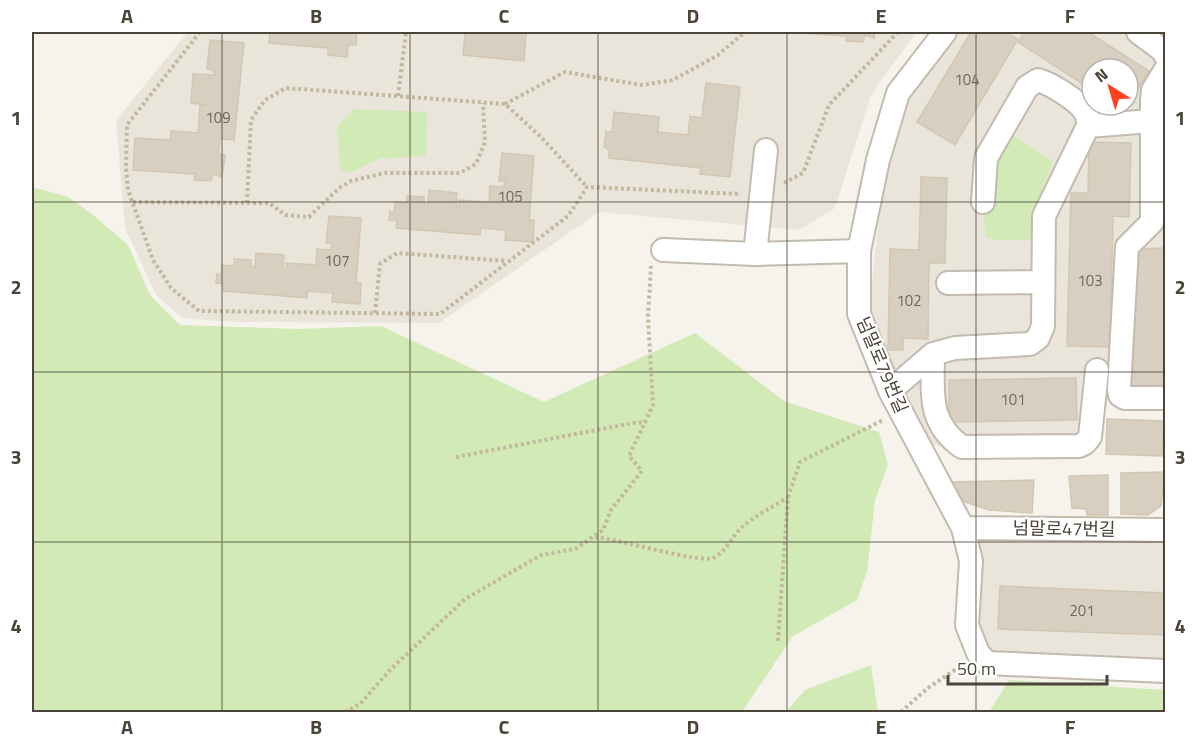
<svg xmlns="http://www.w3.org/2000/svg" width="1197" height="744" font-family="'Titillium Web','Noto Sans KR',sans-serif">
<rect width="100%" height="100%" fill="#f6f3ec"/>
<path fill="#eae5da" fill-rule="evenodd" d="M188 32H916L871 95 835 208 799 230 599 212 439 323 231 322 182 318 156 295 125 228 116 120Z
M951 32H1165V398L1094 399 1090 437 962 447 918 445 869 311 876 243 889 154 910 93ZM1092 69H1128V105H1092Z
M963 528 1165 530V670L978 653Z"/>
<path fill="#d2eab5" d="M354 109 427 112 426 156 381 158 350 173 340 169 337 126Z
M1003 129 1053 161 1036 205 1035 240H995L986 237 983 202Z
M32 188 40 189 68 197 92 214 128 245 150 295 180 325 298 329 381 326 544 402 695 333 784 401 879 432 888 465 875 500 867 572 857 600 793 636 742 712H32Z
M871 665 878 712H786L805 690Z
M1009 680 1165 690V712H989Z"/>
<path fill="#d8cfc1" stroke="#d3c7b4" stroke-width="1.5" d="M270 32H357L356 45H348L347 57 328 55V48L269 43Z
M465 32H497L526 34 524 61 463 55Z
M784 32H875L874 38 865 35 863 42 846 41V36Z
M971 32H1005L1018 39 955 145 917 122Z
M1024 32H1088L1149 71 1128 104V69H1092V90L1018 42Z
M210 40 244 43 234 140 220 139 218 154 225 155 222 177 213 174 211 181 194 180 195 174 133 170 135 138 170 140 171 131 198 133 200 105H207L191 103 193 74 215 75 213 70 207 69Z
M706 83 740 87 730 177 700 174 701 168 609 158V150L604 147 606 132H612L614 112 659 117 658 132 688 135 690 116 702 118Z
M1089 142 1131 143 1129 217 1113 216 1110 347 1067 346 1071 193H1088Z
M502 153 534 156 529 220H534L533 242 505 240 506 230 481 228 480 235 396 228 397 221 389 220 390 212H394L395 202 407 203V196L424 197V204H428L429 190 457 193 456 206H459V200L489 202 490 186 504 187 505 181H499Z
M921 177 947 178 945 263H929L928 339 903 338V350H888L890 249 919 250Z
M329 216 361 218 356 283H361L360 304 332 302 333 293 308 291 307 298 223 291 224 284 216 283 217 274 221 275 222 265 234 266V259L251 260V266L255 267 256 253 284 255 283 269H286V263L316 265 317 249 331 250 332 244 326 243Z
M1164 248 1166 390H1134L1130 385 1133 254 1141 249Z
M1076 378 1077 420 949 422V380Z
M1107 419 1164 421 1162 456 1106 454Z
M1165 472 1161 506 1148 515 1121 514V473Z
M1108 475V515H1087L1086 509 1072 508 1069 476Z
M1034 480 1032 513 989 510 965 502 950 482Z
M1000 586 1166 593V635L998 629Z"/>
<g fill="none" stroke-linecap="round" stroke-linejoin="round">
<defs>
<path id="minor" d="M945 32 898 93 878 160 859 251V314L890 391 963 528 971 561 967 625 978 653 987 663 1166 671
M1138 32 1162 50 1166 56
M1166 69 1153 90 1152 101V222L1127 247 1119 389 1120 395 1125 398H1166
M1088 126 1164 120
M663 250 755 254 859 251
M755 254 766 150
M948 283 1043 282
M933 354C933 393 927 422 962 447L1079 446 1085 443 1090 437 1097 370
M890 391 933 354 955 348 1030 344 1038 338 1043 326 1044 216 1088 126C1088 120 1088 116 1085 112 1078 100 1051 84 1038 80L1027 87 986 158 983 202
M963 528 1166 530"/>
</defs>
<use href="#minor" stroke="#c2bbae" stroke-width="26"/>
<path stroke="#c4b79f" stroke-width="4" stroke-dasharray="3 3" stroke-linecap="butt" d="M200 32 127 125 126 167 128 190 153 260 171 288 199 311 440 314 568 216 587 187 741 194
M398 96 406 32
M505 104 565 72 642 85 673 80 718 55 745 32
M784 183 803 173 829 105 898 32
M133 202 269 203 285 215 309 217 339 188 351 181 385 173H460L476 164 485 142 483 103
M247 203 251 120 265 100 286 88 505 104 542 138 587 187
M375 313 380 264 397 253 507 261
M456 457 633 423 646 422
M595 537C617 539 699 563 713 558 726 552 732 537 741 528 754 516 773 507 788 497
M778 641 788 497 800 462 883 420
M345 712 360 704 390 670 465 599 541 555 575 549 603 530 611 510 642 471 629 456 653 405 648 317 651 266
M901 712 928 688 962 665"/>
<use href="#minor" stroke="#fff" stroke-width="22"/>
</g>
<path fill="none" stroke="#4b4439" stroke-width="1.5" stroke-opacity="0.55" d="M222 32V712M410 32V712M598 32V712M787 32V712M976 32V712M32 202H1166M32 372H1166M32 542H1166"/>
<g text-anchor="middle" stroke-width="4.5" stroke-linejoin="round" paint-order="stroke">
<g font-size="15" fill="#6e675b">
<text x="967" y="85">104</text>
<text x="218" y="123">109</text>
<text x="510" y="202">105</text>
<text x="337" y="266">107</text>
<text x="1090" y="286">103</text>
<text x="909" y="306">102</text>
<text x="1013" y="405">101</text>
<text x="1082" y="616">201</text>
</g>
<g font-size="18" fill="#4b4439" stroke="#fff">
<text transform="translate(882 365) rotate(67)" y="6">넘말로79번길</text>
<text transform="translate(1064 529) rotate(1)" y="6">넘말로47번길</text>
</g>
</g>
<rect width="1197" height="744" fill="none" stroke="#ffffff" stroke-width="66"/>
<g transform="translate(1110 87) rotate(323)"><circle r="28" fill="#ffffff" stroke="#b7b4b0" stroke-width="1.5"/>
<path d="M0-4.5L10 22L0 15L-10 22Z" fill="#fc3f1d"/>
<text y="-9" font-size="16" font-weight="bold" text-anchor="middle" fill="#4b4439">N</text>
</g>
<path d="M948 675v9h159v-9" fill="none" stroke="#4b4439" stroke-width="3"/>
<text x="957" y="675" font-size="18" fill="#4b4439" stroke="#ffffff" stroke-width="4.5" paint-order="stroke">50 m</text>
<rect x="33" y="33" width="1131" height="678" fill="none" stroke="#4b4439" stroke-width="2"/>
<g font-size="20" text-anchor="middle" font-weight="bold" fill="#4b4439">
<text x="127" y="23">A</text>
<text x="316" y="23">B</text>
<text x="504" y="23">C</text>
<text x="693" y="23">D</text>
<text x="881" y="23">E</text>
<text x="1070" y="23">F</text>
<text x="16" y="125">1</text>
<text x="1180" y="125">1</text>
<text x="16" y="294">2</text>
<text x="1180" y="294">2</text>
<text x="16" y="464">3</text>
<text x="1180" y="464">3</text>
<text x="16" y="633">4</text>
<text x="1180" y="633">4</text>
<text x="127" y="734">A</text>
<text x="316" y="734">B</text>
<text x="504" y="734">C</text>
<text x="693" y="734">D</text>
<text x="881" y="734">E</text>
<text x="1070" y="734">F</text>
</g>
</svg>
